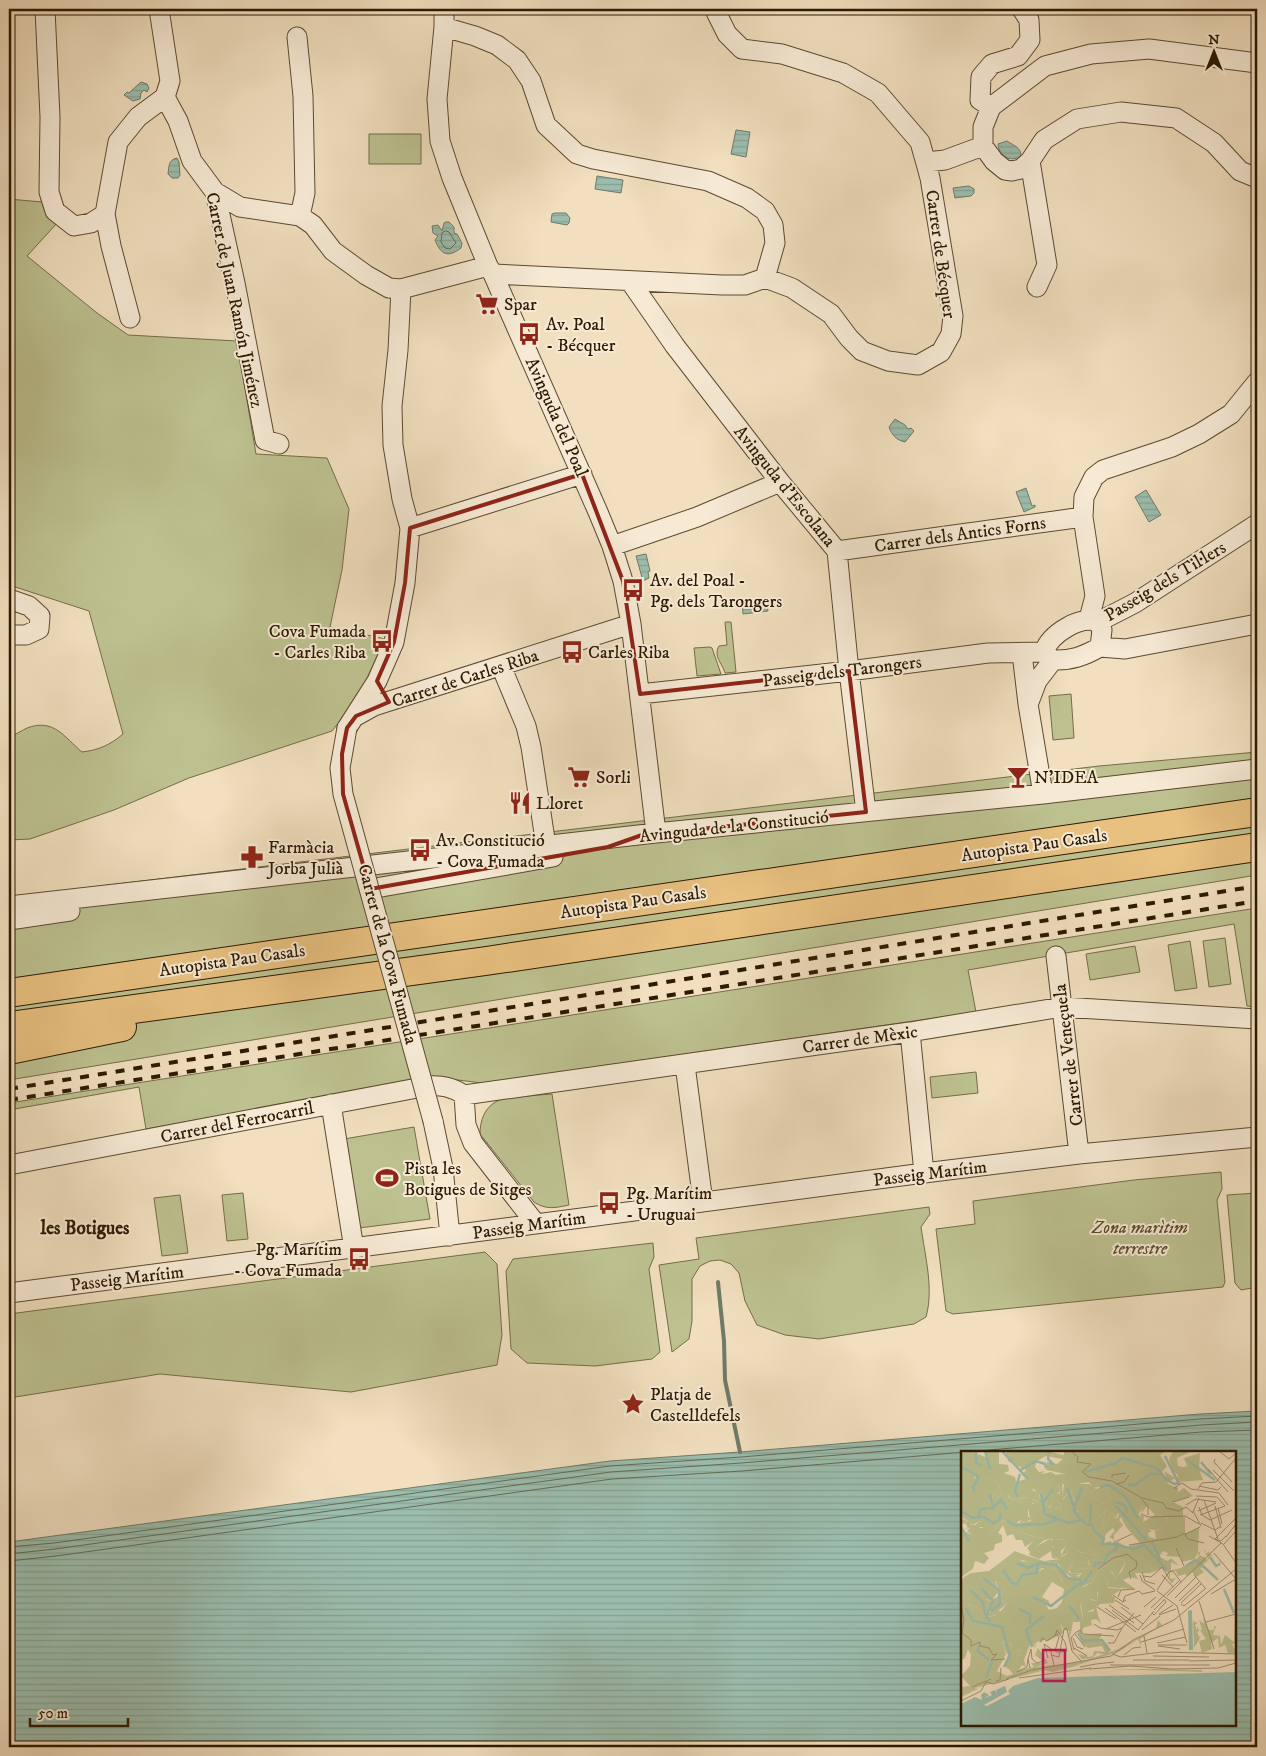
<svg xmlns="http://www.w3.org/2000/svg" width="1266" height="1756" font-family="'IM FELL DW Pica',serif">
<defs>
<pattern id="water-rules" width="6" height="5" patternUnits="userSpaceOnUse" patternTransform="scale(1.25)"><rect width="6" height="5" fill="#9bbdad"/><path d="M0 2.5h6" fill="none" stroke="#86a293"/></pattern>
</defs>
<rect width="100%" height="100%" fill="#f1dfbf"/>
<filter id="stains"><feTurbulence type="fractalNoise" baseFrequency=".004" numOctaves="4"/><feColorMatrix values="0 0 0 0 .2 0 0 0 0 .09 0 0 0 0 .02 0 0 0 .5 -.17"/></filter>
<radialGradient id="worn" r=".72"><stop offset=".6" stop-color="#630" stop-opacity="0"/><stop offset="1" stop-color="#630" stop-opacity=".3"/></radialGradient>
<path fill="#bdc190" stroke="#746d48" d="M369 134H421V164H369Z
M9 199 42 202 59 221 27 256 97 313 128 335 237 341 256 454 327 458 349 509 342 570 330 627 385 639 358 698 332 731 189 778 114 810 30 839 9 840V737C15 735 21 731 27 728 54 718 64 737 82 752 99 750 110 745 123 734L89 611 9 585Z
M725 622H731L736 672 725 673C722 663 713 656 719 646L727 645Z
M710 647 712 648 721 674 697 676 694 648Z
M1071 694 1074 738 1053 740 1049 696Z
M1257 752V875L9 1080V897L1099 766Z
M1257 908V1007L1247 1006 1234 924 968 970 976 1012 561 1072 490 1084 434 1077 146 1129 139 1087 9 1110V1103Z
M1225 938 1231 984 1209 987 1203 941Z
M1190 941 1197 988 1175 991 1168 945Z
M1135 946 1140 972 1090 980 1086 954Z
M976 1072 978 1093 932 1098 930 1077Z
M552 1094 569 1205C555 1208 546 1210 534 1202L480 1134C480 1121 484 1108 497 1101 504 1097 542 1095 552 1094Z
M414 1127 430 1219 359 1228 344 1139Z
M1221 1172 1222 1189 1217 1200 1225 1282 1223 1287 953 1314 946 1311 936 1229 975 1224 973 1201 1134 1180Z
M243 1193 248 1239 227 1241 222 1195Z
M1257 1193V1287L1241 1290 1235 1283 1227 1195Z
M180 1195 188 1253 162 1256 154 1198Z
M929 1207 930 1214 921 1227C925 1256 934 1289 926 1317L914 1324 819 1339 785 1335 757 1325 745 1301 739 1273 731 1264 720 1260 710 1261 700 1266 692 1279V1321L689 1339 672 1352 659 1265 699 1259 696 1238Z
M653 1243 654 1257 649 1269 660 1352 652 1359 595 1366 527 1363 511 1349 506 1271 513 1259Z
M485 1252 497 1264 502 1335 497 1365 351 1392 160 1374 9 1398V1314Z"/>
<path fill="url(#water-rules)" stroke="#6f7b68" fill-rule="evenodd" d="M141 82 147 84 149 88 147 92 144 90 141 93 140 99 133 101 124 95 127 92 129 93Z
M736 130 750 132 746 157 731 154Z
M1007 141C1014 146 1021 147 1021 156 1010 163 999 156 998 144Z
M177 158 179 162 180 175 178 178H172L168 174C169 167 168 160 177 158Z
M597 176 623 180 621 193 595 189Z
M969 186 974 189V193L971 196 955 198 953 188Z
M555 213H566L570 218 569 223 567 225 551 222 552 214Z
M446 222H449L454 227V233L457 234 462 243 461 248C448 258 441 255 435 240L438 236 433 233 432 226 438 225 442 231 444 223Z
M895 419 905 425 908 429 911 428 914 431 905 442C896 440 892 435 889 427Z
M1026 488 1032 506 1035 505V507L1024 512 1016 492Z
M1146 490 1161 515 1149 522 1135 497Z
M646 554 650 571 648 572 649 578 643 581 636 556Z
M766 598 768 611 743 614 742 601Z
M1257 1411V1747H9V1542L610 1461 740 1452 1200 1414ZM962 1452H1235V1725H962Z"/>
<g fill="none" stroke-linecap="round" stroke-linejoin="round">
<path stroke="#646b56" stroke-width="1" d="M446 231 449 232 456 243 450 249 445 248 441 242 442 233Z
M9 1547 54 1543 610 1466 741 1457 1200 1419 1257 1416
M9 1554 55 1549 611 1472 741 1463 1201 1425 1257 1422
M9 1561 56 1556 612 1479 742 1471 1201 1432 1257 1430"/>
<path stroke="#6f7b68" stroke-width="4" d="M718 1282 724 1341 725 1380 740 1452"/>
<defs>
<path id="minor" d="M45 9 50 117 49 192 55 211 74 226 91 223 105 214
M159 9 170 81 165 97 178 121 192 161 215 192 235 283 265 440 279 444
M444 9V27L437 99 440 141 452 178 488 266 493 274 598 512 612 546 623 581 631 624 656 833
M444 27 475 36 497 45 517 60 531 81 546 125 577 154 593 159 708 181 747 198 765 211 773 225 775 243 765 278
M297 37 303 96 305 193 300 216
M991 107 1045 66 1091 54 1149 49 1257 63
M991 107 980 100 981 77 992 64 1018 56 1030 40 1029 20 1022 9
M983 146 994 161 1005 170 1012 171 1021 169 1030 161 1044 140 1077 119 1121 112 1176 118 1214 143 1240 171 1257 178
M1030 161 1047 265 1037 287
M927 162 945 160 983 146V127L991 107
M215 192 240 207 300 216 313 225 333 251 366 275 389 288 401 289 488 266
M493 274 722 285H745L765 278 792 288 831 314 849 338 862 351 888 361 918 365 941 352 951 334 953 316 930 178 920 142 878 93 843 73 782 54 742 49 727 34 716 12V9
M630 281 675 346 780 482 837 551 849 671 866 812
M130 318 111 246 105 214 118 142 138 117 165 97
M410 528 582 474
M612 546 697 517 780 482
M837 551 1083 517
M9 599 29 606 40 616 39 629 26 635H9
M1089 619 1095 596 1083 517 1084 497 1094 477 1103 470 1172 447 1199 434 1231 414 1257 382
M1098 622 1135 603 1257 524
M1100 647 1125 649 1257 624
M1022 653 1028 704 1043 794
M501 666 526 726 531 747 546 846
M640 694 849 671 988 653 1044 652 1053 660C1071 661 1084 656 1100 647L1102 630 1098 622C1080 615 1050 634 1044 652
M1029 702 1037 681 1053 660
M356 716 374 706 631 624
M347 728 377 681 388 656 394 642 405 583 410 528 402 499 393 445 392 406 398 350 401 289
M370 889 553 857
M9 906 656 833 1043 794 1257 769
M9 920 70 911
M1056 956 1079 1154
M910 1032 924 1173
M685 1065 703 1202
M464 1095 910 1032 1062 1007 1257 1019
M464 1095 466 1125 473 1143 536 1224
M331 1104 354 1249
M433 1121 443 1168 450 1236
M9 1165 428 1086C442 1085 452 1087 464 1095
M9 1293 924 1173 1079 1154 1257 1137"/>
<path id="highway" d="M9 993 1257 812
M9 1026 486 961 1257 847
M9 1050 122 1027"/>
</defs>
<use href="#minor" stroke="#5d4a30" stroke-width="21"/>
<use href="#highway" stroke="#2c1900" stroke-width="30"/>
<use href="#minor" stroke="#f6ead5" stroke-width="19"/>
<use href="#highway" stroke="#e8c080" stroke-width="28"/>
<path stroke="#2c1900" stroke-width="4" stroke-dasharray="9 9" stroke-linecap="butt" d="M9 1089 1257 886
M9 1100 628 1002 1257 901"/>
<defs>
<path id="minor-bridge" d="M347 728 340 768 343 794 433 1121"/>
</defs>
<use href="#minor-bridge" stroke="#5d4a30" stroke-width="21" stroke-linecap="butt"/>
<use href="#minor-bridge" stroke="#f6ead5" stroke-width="19"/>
</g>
<path fill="none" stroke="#8f2418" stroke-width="4" stroke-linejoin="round" d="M582 474 623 581 640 694 849 671 866 812 642 835 608 847 370 889 343 794 342 754 347 728 356 716 389 702 377 681 394 642 405 583 410 528Z"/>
<defs>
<symbol id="supermarket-bare" viewBox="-9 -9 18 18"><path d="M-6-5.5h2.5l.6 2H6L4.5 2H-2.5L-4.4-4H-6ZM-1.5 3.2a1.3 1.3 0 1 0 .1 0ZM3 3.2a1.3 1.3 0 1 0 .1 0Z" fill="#8f2418" stroke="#f6ead5" stroke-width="2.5" paint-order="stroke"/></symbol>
<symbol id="bus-bare" viewBox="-9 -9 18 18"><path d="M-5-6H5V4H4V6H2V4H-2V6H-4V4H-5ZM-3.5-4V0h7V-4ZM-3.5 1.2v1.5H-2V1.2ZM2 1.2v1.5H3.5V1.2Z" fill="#8f2418" stroke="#f6ead5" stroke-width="2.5" paint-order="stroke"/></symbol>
<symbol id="bar-bare" viewBox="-9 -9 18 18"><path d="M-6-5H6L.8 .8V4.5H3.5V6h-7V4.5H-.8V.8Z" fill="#8f2418" stroke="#f6ead5" stroke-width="2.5" paint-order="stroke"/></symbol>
<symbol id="restaurant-bare" viewBox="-9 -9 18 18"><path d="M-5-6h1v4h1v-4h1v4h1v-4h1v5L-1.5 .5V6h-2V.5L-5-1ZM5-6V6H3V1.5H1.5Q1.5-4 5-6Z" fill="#8f2418" stroke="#f6ead5" stroke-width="2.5" paint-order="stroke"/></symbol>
<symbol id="pharmacy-bare" viewBox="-9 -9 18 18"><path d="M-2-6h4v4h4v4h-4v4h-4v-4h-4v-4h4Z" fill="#8f2418" stroke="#f6ead5" stroke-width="2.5" paint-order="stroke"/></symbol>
<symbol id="stadium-bare" viewBox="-9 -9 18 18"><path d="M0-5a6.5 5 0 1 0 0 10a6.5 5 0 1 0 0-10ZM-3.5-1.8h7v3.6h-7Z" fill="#8f2418" stroke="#f6ead5" stroke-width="2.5" paint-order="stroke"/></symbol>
<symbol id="sight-bare" viewBox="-9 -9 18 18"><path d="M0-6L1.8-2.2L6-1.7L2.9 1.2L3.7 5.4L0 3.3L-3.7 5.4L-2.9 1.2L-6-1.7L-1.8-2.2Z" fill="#8f2418" stroke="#f6ead5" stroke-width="2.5" paint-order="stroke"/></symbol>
</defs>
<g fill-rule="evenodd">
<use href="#supermarket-bare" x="471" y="288" width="32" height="32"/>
<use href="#bus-bare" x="513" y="318" width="32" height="32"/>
<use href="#bus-bare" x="617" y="574" width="32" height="32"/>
<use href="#bus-bare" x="366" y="625" width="32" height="32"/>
<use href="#bus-bare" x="556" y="636" width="32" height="32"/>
<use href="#supermarket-bare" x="563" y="761" width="32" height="32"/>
<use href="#bar-bare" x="1002" y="761" width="32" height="32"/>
<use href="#restaurant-bare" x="504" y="787" width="32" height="32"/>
<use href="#bus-bare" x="404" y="834" width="32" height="32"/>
<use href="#pharmacy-bare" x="236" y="841" width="32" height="32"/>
<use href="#stadium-bare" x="371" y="1162" width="32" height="32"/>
<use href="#bus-bare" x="593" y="1187" width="32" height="32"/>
<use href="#bus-bare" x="343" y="1243" width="32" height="32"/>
<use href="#sight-bare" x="617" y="1388" width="32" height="32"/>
</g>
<g text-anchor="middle" stroke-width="4" stroke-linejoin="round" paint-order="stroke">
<g font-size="18" fill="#2c1900" stroke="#f6ead5">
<text transform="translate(941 254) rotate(82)" y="6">Carrer de Bécquer</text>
<text transform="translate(235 300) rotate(78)" y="6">Carrer de Juan Ramón Jiménez</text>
<text transform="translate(557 417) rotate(66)" y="6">Avinguda del Poal</text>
<text transform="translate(785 486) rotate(51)" y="6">Avinguda d'Escolana</text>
<text transform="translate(960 534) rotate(-8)" y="6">Carrer dels Antics Forns</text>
<text transform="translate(1165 581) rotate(-31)" y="6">Passeig dels Til·lers</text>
<text transform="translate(842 671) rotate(-7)" y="6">Passeig dels Tarongers</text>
<text transform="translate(465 678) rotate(-18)" y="6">Carrer de Carles Riba</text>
<text transform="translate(734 826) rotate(-6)" y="6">Avinguda de la Constitució</text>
<text transform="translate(1034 845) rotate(-8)" y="6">Autopista Pau Casals</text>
<text transform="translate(633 902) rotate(-8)" y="6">Autopista Pau Casals</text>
<text transform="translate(388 954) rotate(75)" y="6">Carrer de la Cova Fumada</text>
<text transform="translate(232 960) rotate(-8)" y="6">Autopista Pau Casals</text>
<text transform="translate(860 1039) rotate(-8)" y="6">Carrer de Mèxic</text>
<text transform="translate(1068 1055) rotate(-97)" y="6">Carrer de Veneçuela</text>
<text transform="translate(237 1122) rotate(-11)" y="6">Carrer del Ferrocarril</text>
<text transform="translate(930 1173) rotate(-7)" y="6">Passeig Marítim</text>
<text transform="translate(529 1225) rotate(-8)" y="6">Passeig Marítim</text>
<text transform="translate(127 1278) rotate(-7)" y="6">Passeig Marítim</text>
</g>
<g font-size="18" fill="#2c1900" stroke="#f6ead5" text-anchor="start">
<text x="504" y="310">Spar</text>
<text x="546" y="330">Av. Poal<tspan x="546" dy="21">- Bécquer</tspan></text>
<text x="650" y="586">Av. del Poal -<tspan x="650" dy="21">Pg. dels Tarongers</tspan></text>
<text x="366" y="637" text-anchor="end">Cova Fumada<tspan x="366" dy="21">- Carles Riba</tspan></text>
<text x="588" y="658">Carles Riba</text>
<text x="596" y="783">Sorli</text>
<text x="1034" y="783">N'IDEA</text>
<text x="536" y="809">Lloret</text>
<text x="436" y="846">Av. Constitució<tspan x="436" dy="21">- Cova Fumada</tspan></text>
<text x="268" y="853">Farmàcia<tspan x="268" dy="21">Jorba Julià</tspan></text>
<text x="404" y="1174">Pista les<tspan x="404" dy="21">Botigues de Sitges</tspan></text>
<text x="626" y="1199">Pg. Marítim<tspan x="626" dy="21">- Uruguai</tspan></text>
<text x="342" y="1255" text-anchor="end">Pg. Marítim<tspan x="342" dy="21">- Cova Fumada</tspan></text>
<text x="650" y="1400">Platja de<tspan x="650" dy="21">Castelldefels</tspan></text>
</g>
<g font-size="18" font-style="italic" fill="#584b2b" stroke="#f6ead5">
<text x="1140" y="1233">Zona marìtim<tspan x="1140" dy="21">terrestre</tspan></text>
</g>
<g font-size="19" font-weight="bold" fill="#2c1900" stroke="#f6ead5">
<text x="85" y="1234">les Botigues</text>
</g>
</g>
<g transform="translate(961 1451)">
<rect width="275" height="275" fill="#f1dfbf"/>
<path d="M0 22 10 24 17 29 34 28 42 44 36 46 33 42 28 56 24 51 21 60H16L17 65 8 63 9 66 4 62V67L0 66ZM105 23 101 30 102 49 108 41 110 44 111 38 114 41 117 33H128L135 38 143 35 149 48 160 47 169 56 156 63 155 68 151 61 146 73 141 76 145 58 140 66 138 65 146 51 134 55 133 59 129 57 125 59 129 62 126 65 123 62 117 65 116 62 123 61V60H115L120 51 114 56 113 46 105 50V60H99L100 51 94 57 97 58H90L91 54 87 57 89 54 86 55V50L83 58 79 57V51L82 53 87 45 99 42 98 33 82 48 72 37 91 24ZM46 44 51 49 67 46 77 51 71 52 73 55H69L67 60V65L69 67 68 61 76 66 77 72H70L71 68 63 72 60 68 55 73 46 70 50 78 73 86 104 89 105 95 100 100V106L106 103 107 96 123 103 113 109 107 121 118 126 121 122 114 123 116 117 131 118 121 132 119 129H115L119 132 113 134 122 136 132 131 137 119 157 107 165 110 157 124 149 119 156 128 146 132 147 137 161 138 150 145 136 141 137 150 129 148 135 154 137 165 132 158 126 161 119 153 122 169 112 154 109 155 115 165 109 173H100L102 182 87 190 83 188 79 192 82 199 78 190 74 192 76 195 72 192 75 197 69 193 63 209 65 216 61 214 58 219 73 216 70 212H84L74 204 77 197 87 212 74 216 120 211 155 199 195 177 197 169 201 174 179 188 180 192V195L177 188 159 200 111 216 91 221 84 219 14 237 17 238 0 246 1 236 9 235 0 225 9 215 10 204 7 198 4 207 0 209V131L3 126 10 122 28 120 54 100 67 105 60 110 75 111V122L85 116 95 119 101 131 114 128 102 121 96 110 90 112 83 110 99 108 93 105 91 88 83 89 69 101 66 97 72 90 64 96 61 89H55L52 83 46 85 42 74 37 82 41 84V91L34 93 33 99 23 102 28 107 23 113 14 110 12 118 0 126V79L12 84 6 80 9 77 4 78 7 76 4 72 0 74V68L7 70 4 67 8 66 10 74H14L19 70 24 76H18L20 78 31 81 43 69ZM18 126 33 132 35 130 37 137 43 139 38 148 46 153 36 164 27 166 24 161 11 158 6 152 23 160V153L26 163 38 153 35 150 31 158V150L26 149 23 143 31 149 38 140 35 135ZM91 131 103 138 101 151 96 157 88 159 85 154H89L88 150 81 146ZM44 190 51 194 47 197 49 203 60 199 55 211 47 217 52 223 46 225 36 220 45 203 41 193ZM179 48 186 50 193 61 207 67 198 80 187 78 182 71 194 64 186 55 180 63 182 57 179 54ZM131 97H137V106L131 102 134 108 131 111 127 108 128 114 119 111V106ZM245 98 244 103 249 100 248 104 252 103 249 106 255 114 259 112 256 108 260 112 255 115 249 107 242 114 244 116 239 117 243 121 235 126 231 121 225 126V123L217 125 215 120 209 121V128L215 127 210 133 207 121 203 119 201 117 189 122 194 116H201L207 120 220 117 238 106 237 102 240 100 238 104 245 107V109L248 106 244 103V100L242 101ZM242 167 248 179H253V175H255L252 184 257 187 250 192 251 198 241 202 238 190 245 188 239 179 236 181 239 187 233 197 232 170 237 172 234 174 236 180V175L238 179H241L238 169 243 173ZM149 218H192L241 219V221Z" fill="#bdc190" fill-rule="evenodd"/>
<path d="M0 0H13L15 8 17 3 24 6 25 0H38V13L47 14 48 20 43 22 54 26 55 31 65 28 61 24 65 19 47 10 45 0H86L103 4V0H205L199 4 206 15 201 21 206 28 203 20 214 27 206 32 217 38V41L223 37 232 45 212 51 222 56V83L238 77 237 102 233 108 221 111 219 106 205 105 207 102 202 100 198 106 207 110 210 107 218 115 210 111V120L194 116 189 122H174L177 128 169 126 162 129 174 138 146 136 147 131 156 128 150 119 157 124 161 120 165 110 157 107 137 119 132 131 114 138 109 137 119 130H116L111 127V130L102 132 94 118 81 117 75 122 61 119V115L69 117 76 113 54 107 67 105 89 112 97 110V114L107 126 119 129 121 132 131 118 116 117 114 123H121L114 125 108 120 113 109 122 102 107 97 106 102 99 106 105 95 104 89 74 86 49 78 45 70 54 73 59 72 60 67 62 72 70 70 67 56 76 50 66 46 51 49 47 44 48 54H44L47 59 43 69 31 81 18 78 23 76 19 70 11 74 8 69 0 68 4 67V61L9 66 8 63 17 65 15 60H20L24 51 29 54 33 42 36 46 42 44 34 28 16 30 15 26 9 27 10 24 0 22ZM85 5 102 8 96 13 86 11 85 19 105 23 100 31 103 34 101 49 108 41 110 44 111 38 112 42 115 40 117 33 128 31 132 37 143 35 150 50 160 47 169 56 159 54 157 67 154 68 151 61 146 73 141 76 145 57 140 66 138 65 147 51 133 55V59L129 57 115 61 120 54 121 42 118 41 115 56 112 46 105 50V60H99L100 51 93 56 97 58H90L92 54 87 57 89 53 86 54V50L83 58 79 57V51L82 53 87 45 92 46 99 40 97 32 79 48 78 42 71 39 95 24 90 21 81 23 83 20 78 21 74 16 76 10ZM180 46 193 61 207 67 198 80H194L195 88 188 86 187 82 191 80 187 78V72L182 71 183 65 177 64 182 57 179 54ZM160 66 165 76 179 92 166 96 154 89 151 93 150 90 142 92 145 83 152 77 154 80 148 86 153 89V84L162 74 158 69ZM131 97H137V106L131 102 134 109 127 108 129 114 119 111V106ZM212 0H231L216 7 217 15 222 16 226 15 223 7 239 2 238 18 242 29 216 31 217 24 212 20 208 8ZM89 88 93 92 91 96 94 98 93 105 99 108 91 107 90 100 78 108 68 104 70 98ZM17 126 33 132 34 130 37 137 43 139 38 148 46 153 38 159 40 163 25 166 23 161 12 159 6 152 23 160 22 155 23 152 26 163 30 161 31 150 25 148 22 142 31 149 37 145 36 135ZM137 141 154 146 153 152 139 153 136 156 129 149 137 150ZM120 153 126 161 135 160 140 172 135 168 130 169 131 174 122 177 121 184 141 182 138 190 147 194 148 204 136 202 131 207 121 208 117 203 128 206 132 205 133 200 144 201 141 195 127 197 122 193 116 183 119 179V171H112L109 187 108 180 103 179 100 173H109L115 165 109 155 112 154 122 168ZM274 174 275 192 271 193 274 198 275 194V202H267L264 194 258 197 257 187 252 184 259 185 260 194 264 184 273 191ZM44 190 51 194 47 197 49 203 60 199 55 211 47 218 43 214 47 204 41 194Z" fill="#bdc190" fill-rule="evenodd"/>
<path d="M230 159 231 160 232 199H228L227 160ZM275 221V275H0V253L14 246 21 249 20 244 23 241 28 244 24 247 31 244 29 241 34 239 36 243 35 239 44 235 46 241 23 254 26 255 49 243 47 240 52 235 77 227Z" fill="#9bbdad"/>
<path fill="none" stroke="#9bbdad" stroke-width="2.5" d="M15 0V12L21 15M24 0 29 18M41 0 67 28M88 0 87 8 93 14M204 5 217 31M226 9 254 29M240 11 250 23M0 16 16 24 17 28 12 36 14 41M58 20 75 10 84 13 85 17M124 21 155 12 161 7 196 17 205 28 213 33 219 32M167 34H174L189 23H199M139 36 148 34 164 45 177 67M106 37 113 56M80 43 84 63 107 72 121 69 126 74 130 73 133 79M57 46 54 40 59 23M155 51 164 54 166 62M82 52 92 38M155 55 186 90M32 57 40 49 46 58M0 60 10 66H23L32 72 38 69 40 62M17 66 20 58 32 57 29 43M119 69 113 58 121 36M46 70 54 74 84 73 98 68M129 71 130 52M0 75 8 91M133 80 143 88 141 93H157M191 91 200 110M249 106 255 115 259 113M56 112 67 117 79 112 95 114 107 127 119 129 121 134 131 120M225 115 234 109 241 114M242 115 257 129M133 116 135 112H143L147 103 155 98V94L173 98 183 94 207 120M42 119 51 132 56 133 61 124 76 122 77 114M22 127 38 139 39 153 30 161M20 137 32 150 26 164M263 138 273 162M9 139 22 151 24 162 29 171M72 146 90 155 119 132M108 154 118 168M5 157 12 170 41 176 49 205 43 216M58 158 69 163V173M118 182 122 190 141 189 149 200M18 194 17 200 28 209M71 196 65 179 83 165M25 227 31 211"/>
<path fill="none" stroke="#a29073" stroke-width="1" d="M110 0 117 6 116 11 130 13 121 21 128 26 151 30 181 47 202 52 205 57 218 60 225 56 232 62M258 0 268 8 275 2M254 8 253 11 271 31M247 18 267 41M252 19 273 40M151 27V24L165 22M155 33 163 31 168 24M238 35 257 39 260 36M217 37H213L221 32 230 38 258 42 267 54M237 38 241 32 255 31 275 7M235 45 256 46 264 55M180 47 187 56V64M243 49 257 88M212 51 228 46M225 54 235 48 255 51M254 55 260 77M238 56 241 64 249 69 271 59M257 57 261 73M232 60 240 75M237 60 255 52M232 61 238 47M180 63 187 66 224 65M239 64 264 55M224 65 238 73M223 66V82M240 72 254 79 260 75M225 83 239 76M224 84 227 88 243 92M248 85 262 93 275 112M265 85 260 90 254 88 275 67M265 86 275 73M156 90 171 83M263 93 275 80M168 94 216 86 224 82 225 85M215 97 223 115M253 102 275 128M166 103 176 111 175 117 168 121 170 128M137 118 152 107 167 103M181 121 184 130 194 133M179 124 181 130 194 139M201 124 212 136M233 124 245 138M182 125 190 126 201 116 209 129M196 139 208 121 212 120 220 131M178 140 181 143 194 140M196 140 216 155 226 192M250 143 275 128M152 144 162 151 165 149M206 145 260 92M157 146 160 139 174 138M214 147 235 126M154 149 168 158M218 150 238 131M238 150 253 198M162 151 164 145 178 140M220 152 240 133M0 153 3 169 1 182 10 189V195L19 191V195L28 197 32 204 36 203 30 209 44 208M220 153 223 155 244 138M148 154 173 172M136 156 155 168M160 156 182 173M183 156 195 146M144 157 175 181M190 157 218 130M151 159 177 179M193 159 204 148M191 162 193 164 205 151 203 148M198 163 212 154M198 164 215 158M245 171 275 163M133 173 139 177 156 179 161 177 173 162M106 178 111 200 121 211M145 178 180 164M177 179 193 160M181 179 199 165M114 182 119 179 122 183 153 185M114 183 124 196M94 185 96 179 104 191M183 185 186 202M98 186 94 200 98 202M112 187 116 196 122 198M80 191 81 187 86 190 96 183 98 186M180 191 223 178M147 192H153L161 177M196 192 225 186M197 194H226M197 195 219 198M89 197 93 214M113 197 126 205M113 199 110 187 114 182M99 201 106 200 104 191M151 203 160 206 201 201 275 203M90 204 98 206 103 178 106 177M163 204 172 197 180 196M192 205 248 206M87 207 83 193 89 197M172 209H228M228 210 275 209M135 213 153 211M149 214H249M119 216 135 213M69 217 67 208 70 198 71 208 76 212 82 210M257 217 275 212M128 218 169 215 211 218 257 217M56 221 66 216 67 208M58 227 130 217M45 228 71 219 150 205 172 189 213 169 275 118M35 230 39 229 40 217M11 236 30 228M0 250 20 240 25 231 32 233 48 228"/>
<path fill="#c2185b" fill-opacity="0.15" stroke="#c2185b" stroke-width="2.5" d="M82 199H104V230H82Z"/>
<rect width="275" height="275" fill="none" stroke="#2c1900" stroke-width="2.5"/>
</g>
<rect width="1266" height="1756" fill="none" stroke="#f1dfbf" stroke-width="30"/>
<rect x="10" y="10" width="1246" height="1736" fill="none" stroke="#2c1900" stroke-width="2.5"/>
<rect x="15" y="15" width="1236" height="1726" fill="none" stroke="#2c1900"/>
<g transform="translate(1214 52)" stroke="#f6ead5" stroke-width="4" paint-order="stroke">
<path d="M0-4L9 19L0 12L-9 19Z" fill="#2c1900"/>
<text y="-8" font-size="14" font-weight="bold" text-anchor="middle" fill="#2c1900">N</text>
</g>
<path d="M30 1718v8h98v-8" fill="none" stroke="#2c1900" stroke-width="2.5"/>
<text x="38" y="1718" font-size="15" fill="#2c1900" stroke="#f6ead5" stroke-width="4" paint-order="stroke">50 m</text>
<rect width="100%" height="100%" filter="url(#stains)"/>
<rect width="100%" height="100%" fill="url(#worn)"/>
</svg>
